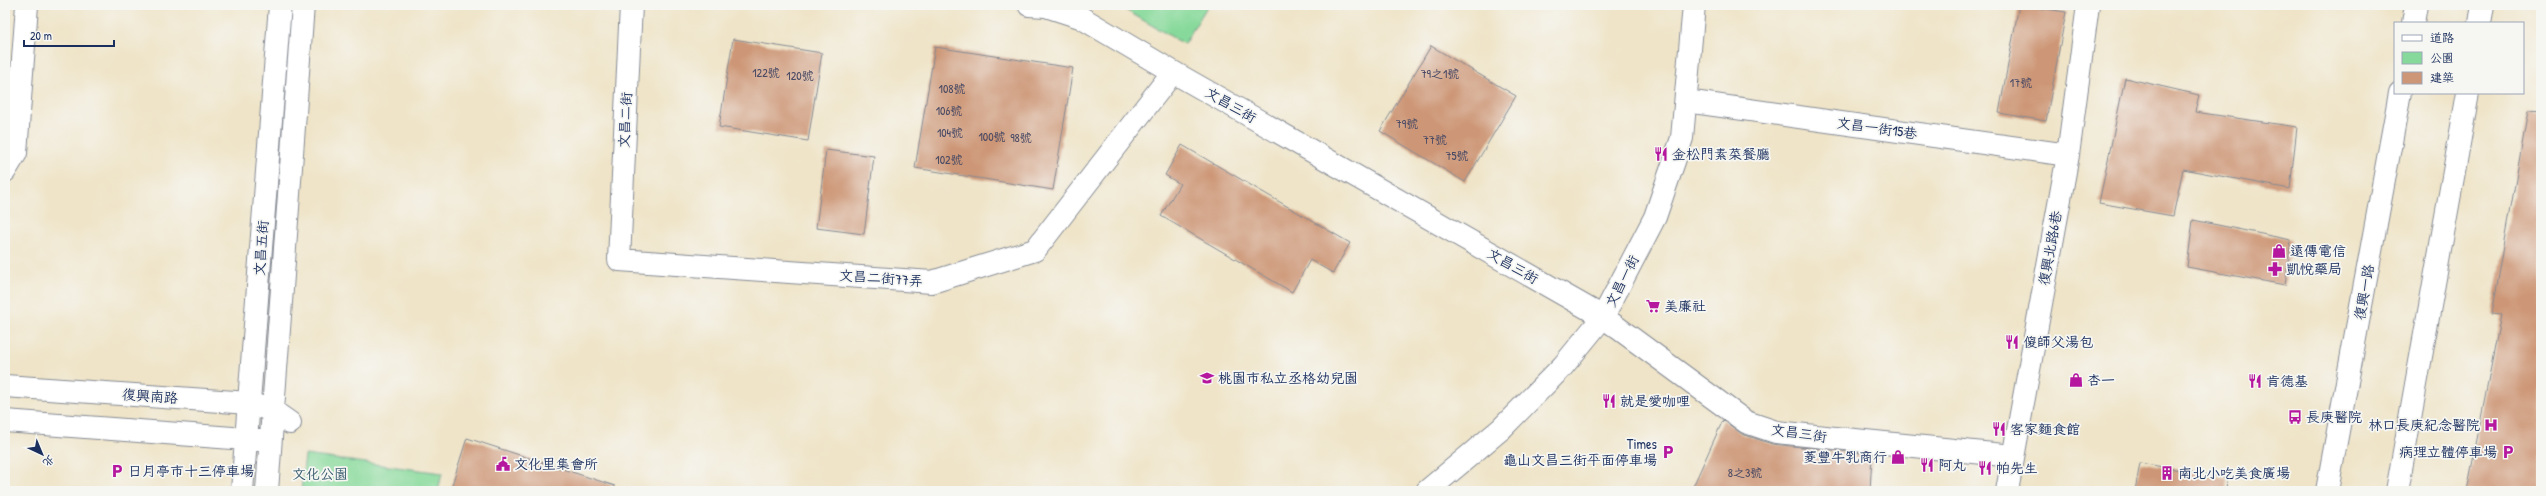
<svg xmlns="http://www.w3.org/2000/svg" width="2546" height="496" font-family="'Patrick Hand','LXGW WenKai TC',sans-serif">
<rect width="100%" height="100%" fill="#f6f6f2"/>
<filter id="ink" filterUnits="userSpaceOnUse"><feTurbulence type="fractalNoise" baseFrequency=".025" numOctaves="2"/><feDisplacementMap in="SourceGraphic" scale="8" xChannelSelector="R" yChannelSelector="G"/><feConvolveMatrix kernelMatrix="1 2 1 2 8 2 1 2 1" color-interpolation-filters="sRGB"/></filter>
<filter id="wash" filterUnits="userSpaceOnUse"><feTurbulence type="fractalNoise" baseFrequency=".012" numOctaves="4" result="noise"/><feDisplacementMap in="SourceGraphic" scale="16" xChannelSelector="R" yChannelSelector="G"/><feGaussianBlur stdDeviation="0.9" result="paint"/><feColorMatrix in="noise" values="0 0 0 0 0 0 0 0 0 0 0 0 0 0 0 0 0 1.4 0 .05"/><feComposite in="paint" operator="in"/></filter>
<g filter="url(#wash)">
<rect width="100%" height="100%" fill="#efe4c8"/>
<path fill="#86d99a" stroke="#50847c" d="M1117 5H1208L1184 44Z
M305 455 442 473 438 491H301Z"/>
<g id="blocks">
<path fill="#cd9777" d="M2019 5 2066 12 2046 121 1999 113Z
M733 39 822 53 808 141 719 127Z
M1431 46 1516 96 1465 182 1380 131Z
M935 47 1073 68 1053 190 915 168Z
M2125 78 2199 95 2195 112 2297 127 2290 189 2183 169 2173 216 2099 203Z
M2528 111 2541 112V491H2467L2501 315 2492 314Z
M1182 145 1350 243 1333 273 1310 260 1292 292 1161 216 1180 184 1165 175Z
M826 150 874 156 864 234 816 228Z
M2193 220 2291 240 2285 285 2187 267Z
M1723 420 1742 434 1772 444 1872 454 1870 491H1691Z
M467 438 615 486 614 491H450Z
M2140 463 2227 478 2226 491H2135Z"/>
</g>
</g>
<g filter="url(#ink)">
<use href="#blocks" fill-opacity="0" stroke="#858a93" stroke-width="1"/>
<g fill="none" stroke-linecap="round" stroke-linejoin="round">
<defs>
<path id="minor" d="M631 5 619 260 932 282 1035 250 1173 72
M1029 5 1046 6 1080 17 1173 72 1603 317 1746 422 1776 432 2013 456
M1686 101 2068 155
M5 171 16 153 27 5
M5 386 249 403 273 411 290 423
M5 421 259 440
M242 491 280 5
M267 491 303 5
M1427 491 1501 429 1563 366 1603 317 1655 217 1682 138 1694 5
M2007 491 2068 155 2088 5"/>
<path id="major" d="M2413 23 2416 5
M2480 23 2483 5
M2327 491 2400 93
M2397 491 2468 93"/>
</defs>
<use href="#minor" stroke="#858a93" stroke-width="24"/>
<use href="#major" stroke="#858a93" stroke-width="24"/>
<use href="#minor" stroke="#fff" stroke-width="22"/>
<use href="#major" stroke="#fff" stroke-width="22"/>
</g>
</g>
<defs>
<symbol id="restaurant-bare" viewBox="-9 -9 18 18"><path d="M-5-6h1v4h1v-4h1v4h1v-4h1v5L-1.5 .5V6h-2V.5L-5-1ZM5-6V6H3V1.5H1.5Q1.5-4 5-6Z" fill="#b5179e" stroke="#f6f6f2" stroke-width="2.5" paint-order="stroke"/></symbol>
<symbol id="shop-bare" viewBox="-9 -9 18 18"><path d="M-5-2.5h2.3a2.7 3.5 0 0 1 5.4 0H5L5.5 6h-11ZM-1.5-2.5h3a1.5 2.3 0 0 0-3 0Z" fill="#b5179e" stroke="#f6f6f2" stroke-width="2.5" paint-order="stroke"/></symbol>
<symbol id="pharmacy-bare" viewBox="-9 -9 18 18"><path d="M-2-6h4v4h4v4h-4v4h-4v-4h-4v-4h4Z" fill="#b5179e" stroke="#f6f6f2" stroke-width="2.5" paint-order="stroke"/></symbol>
<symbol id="supermarket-bare" viewBox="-9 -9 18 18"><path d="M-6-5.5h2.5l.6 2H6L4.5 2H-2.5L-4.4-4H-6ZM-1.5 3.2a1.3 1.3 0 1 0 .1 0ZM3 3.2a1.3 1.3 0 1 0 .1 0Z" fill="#b5179e" stroke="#f6f6f2" stroke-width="2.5" paint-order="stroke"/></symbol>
<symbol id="school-bare" viewBox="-9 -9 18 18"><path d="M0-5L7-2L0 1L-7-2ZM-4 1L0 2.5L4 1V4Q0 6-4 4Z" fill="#b5179e" stroke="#f6f6f2" stroke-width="2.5" paint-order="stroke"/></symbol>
<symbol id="bus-bare" viewBox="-9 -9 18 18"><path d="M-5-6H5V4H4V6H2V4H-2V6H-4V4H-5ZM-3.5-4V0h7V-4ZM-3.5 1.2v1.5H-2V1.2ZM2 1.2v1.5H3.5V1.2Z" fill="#b5179e" stroke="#f6f6f2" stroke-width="2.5" paint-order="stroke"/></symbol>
<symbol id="hospital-bare" viewBox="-9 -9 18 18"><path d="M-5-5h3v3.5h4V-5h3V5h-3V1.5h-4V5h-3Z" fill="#b5179e" stroke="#f6f6f2" stroke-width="2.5" paint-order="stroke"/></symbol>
<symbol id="parking-bare" viewBox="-9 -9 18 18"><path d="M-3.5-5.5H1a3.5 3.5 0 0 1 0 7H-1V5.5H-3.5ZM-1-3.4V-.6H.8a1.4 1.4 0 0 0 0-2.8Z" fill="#b5179e" stroke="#f6f6f2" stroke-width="2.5" paint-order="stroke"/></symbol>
<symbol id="civic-bare" viewBox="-9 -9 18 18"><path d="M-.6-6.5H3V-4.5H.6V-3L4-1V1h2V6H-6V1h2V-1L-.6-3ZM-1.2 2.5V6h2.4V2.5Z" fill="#b5179e" stroke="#f6f6f2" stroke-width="2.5" paint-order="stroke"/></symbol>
<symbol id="building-bare" viewBox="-9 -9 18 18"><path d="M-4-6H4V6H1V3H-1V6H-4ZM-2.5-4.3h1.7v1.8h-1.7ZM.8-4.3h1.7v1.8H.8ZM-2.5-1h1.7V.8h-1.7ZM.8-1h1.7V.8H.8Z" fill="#b5179e" stroke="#f6f6f2" stroke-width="2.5" paint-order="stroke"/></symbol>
</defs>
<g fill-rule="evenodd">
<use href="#restaurant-bare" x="1651" y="144" width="20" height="20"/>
<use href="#shop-bare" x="2269" y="241" width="20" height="20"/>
<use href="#pharmacy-bare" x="2265" y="259" width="20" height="20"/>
<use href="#supermarket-bare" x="1643" y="296" width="20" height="20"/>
<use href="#restaurant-bare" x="2002" y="332" width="20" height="20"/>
<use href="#school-bare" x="1197" y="368" width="20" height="20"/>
<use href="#shop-bare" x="2066" y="370" width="20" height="20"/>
<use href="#restaurant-bare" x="2245" y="371" width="20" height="20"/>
<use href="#restaurant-bare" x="1599" y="391" width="20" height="20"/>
<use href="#bus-bare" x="2285" y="407" width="20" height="20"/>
<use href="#hospital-bare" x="2481" y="415" width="20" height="20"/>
<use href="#restaurant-bare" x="1989" y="419" width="20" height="20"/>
<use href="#parking-bare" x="1658" y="442" width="20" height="20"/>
<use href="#parking-bare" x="2498" y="442" width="20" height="20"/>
<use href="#shop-bare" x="1888" y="447" width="20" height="20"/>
<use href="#civic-bare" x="493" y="454" width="20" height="20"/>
<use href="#restaurant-bare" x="1917" y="455" width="20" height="20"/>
<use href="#restaurant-bare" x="1975" y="458" width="20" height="20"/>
<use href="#parking-bare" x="107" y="461" width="20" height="20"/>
<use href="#building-bare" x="2157" y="463" width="20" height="20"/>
</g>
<g text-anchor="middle" stroke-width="3.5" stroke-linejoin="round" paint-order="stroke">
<g font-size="12" fill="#484964">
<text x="766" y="77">122號</text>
<text x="1440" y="78">79之1號</text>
<text x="800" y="80">120號</text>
<text x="2021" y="87">17號</text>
<text x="952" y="93">108號</text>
<text x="949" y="115">106號</text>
<text x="1407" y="128">79號</text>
<text x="950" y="137">104號</text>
<text x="992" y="141">100號</text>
<text x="1021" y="142">98號</text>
<text x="1435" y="144">77號</text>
<text x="1457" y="160">75號</text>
<text x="949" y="164">102號</text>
<text x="1745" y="477">8之3號</text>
</g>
<g font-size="14" fill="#1b2f5e" stroke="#f6f6f2">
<text transform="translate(1231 105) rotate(30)" y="5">文昌三街</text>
<text transform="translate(625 120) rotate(-87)" y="5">文昌二街</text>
<text transform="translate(1877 128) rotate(8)" y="5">文昌一街15巷</text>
<text transform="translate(261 248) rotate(-86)" y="5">文昌五街</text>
<text transform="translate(2050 248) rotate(-80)" y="5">復興北路6巷</text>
<text transform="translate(1513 266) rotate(30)" y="5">文昌三街</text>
<text transform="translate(881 278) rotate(4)" y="5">文昌二街77弄</text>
<text transform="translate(1622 281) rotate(-63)" y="5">文昌一街</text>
<text transform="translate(2364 292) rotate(-80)" y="5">復興一路</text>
<text transform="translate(150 396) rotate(4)" y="5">復興南路</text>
<text transform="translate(1799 433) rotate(8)" y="5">文昌三街</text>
</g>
<g font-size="14" fill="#1b2f5e" stroke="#f6f6f2" text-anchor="start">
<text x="1672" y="159">金松門素菜餐廳</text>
<text x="2290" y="256">遠傳電信</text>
<text x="2286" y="274">凱悅藥局</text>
<text x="1664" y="311">美廉社</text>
<text x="2023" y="347">傻師父湯包</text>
<text x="1218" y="383">桃園市私立丞格幼兒園</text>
<text x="2087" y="385">杏一</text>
<text x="2266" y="386">肯德基</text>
<text x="1620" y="406">就是愛咖哩</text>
<text x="2306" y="422">長庚醫院</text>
<text x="2480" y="430" text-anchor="end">林口長庚紀念醫院</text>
<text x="2010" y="434">客家麵食館</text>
<text x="1657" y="449" text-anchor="end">Times<tspan x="1657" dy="16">龜山文昌三街平面停車場</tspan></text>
<text x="2497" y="457" text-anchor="end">病理立體停車場</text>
<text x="1887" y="462" text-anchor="end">菱豐牛乳商行</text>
<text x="514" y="469">文化里集會所</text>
<text x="1938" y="470">阿丸</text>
<text x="1996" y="473">帕先生</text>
<text x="128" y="476">日月亭市十三停車場</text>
<text x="2178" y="478">南北小吃美食廣場</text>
</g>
<g font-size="14" fill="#365a6d" stroke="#f6f6f2">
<text x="320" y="479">文化公園</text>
</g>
</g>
<rect width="2546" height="496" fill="none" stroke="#f6f6f2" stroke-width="20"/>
<rect x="2394" y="22" width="130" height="72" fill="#f6f6f2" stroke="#9ea6b7"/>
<rect x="2402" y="35" width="20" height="6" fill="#ffffff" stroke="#9ea6b7"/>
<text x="2430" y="42" font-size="12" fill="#1b2f5e">道路</text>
<rect x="2402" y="52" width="20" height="12" fill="#86d99a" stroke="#9ea6b7"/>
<text x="2430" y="62" font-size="12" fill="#1b2f5e">公園</text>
<rect x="2402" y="72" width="20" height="12" fill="#cd9777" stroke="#9ea6b7"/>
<text x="2430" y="82" font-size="12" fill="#1b2f5e">建築</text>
<g transform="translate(42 454) rotate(136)" stroke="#f6f6f2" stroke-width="3" paint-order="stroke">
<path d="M0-3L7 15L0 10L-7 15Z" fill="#1b2f5e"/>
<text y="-6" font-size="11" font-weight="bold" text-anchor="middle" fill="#1b2f5e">北</text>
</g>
<path d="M24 40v6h90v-6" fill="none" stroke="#1b2f5e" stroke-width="2"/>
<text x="30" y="40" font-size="12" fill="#1b2f5e" stroke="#f6f6f2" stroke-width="3" paint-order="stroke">20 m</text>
</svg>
